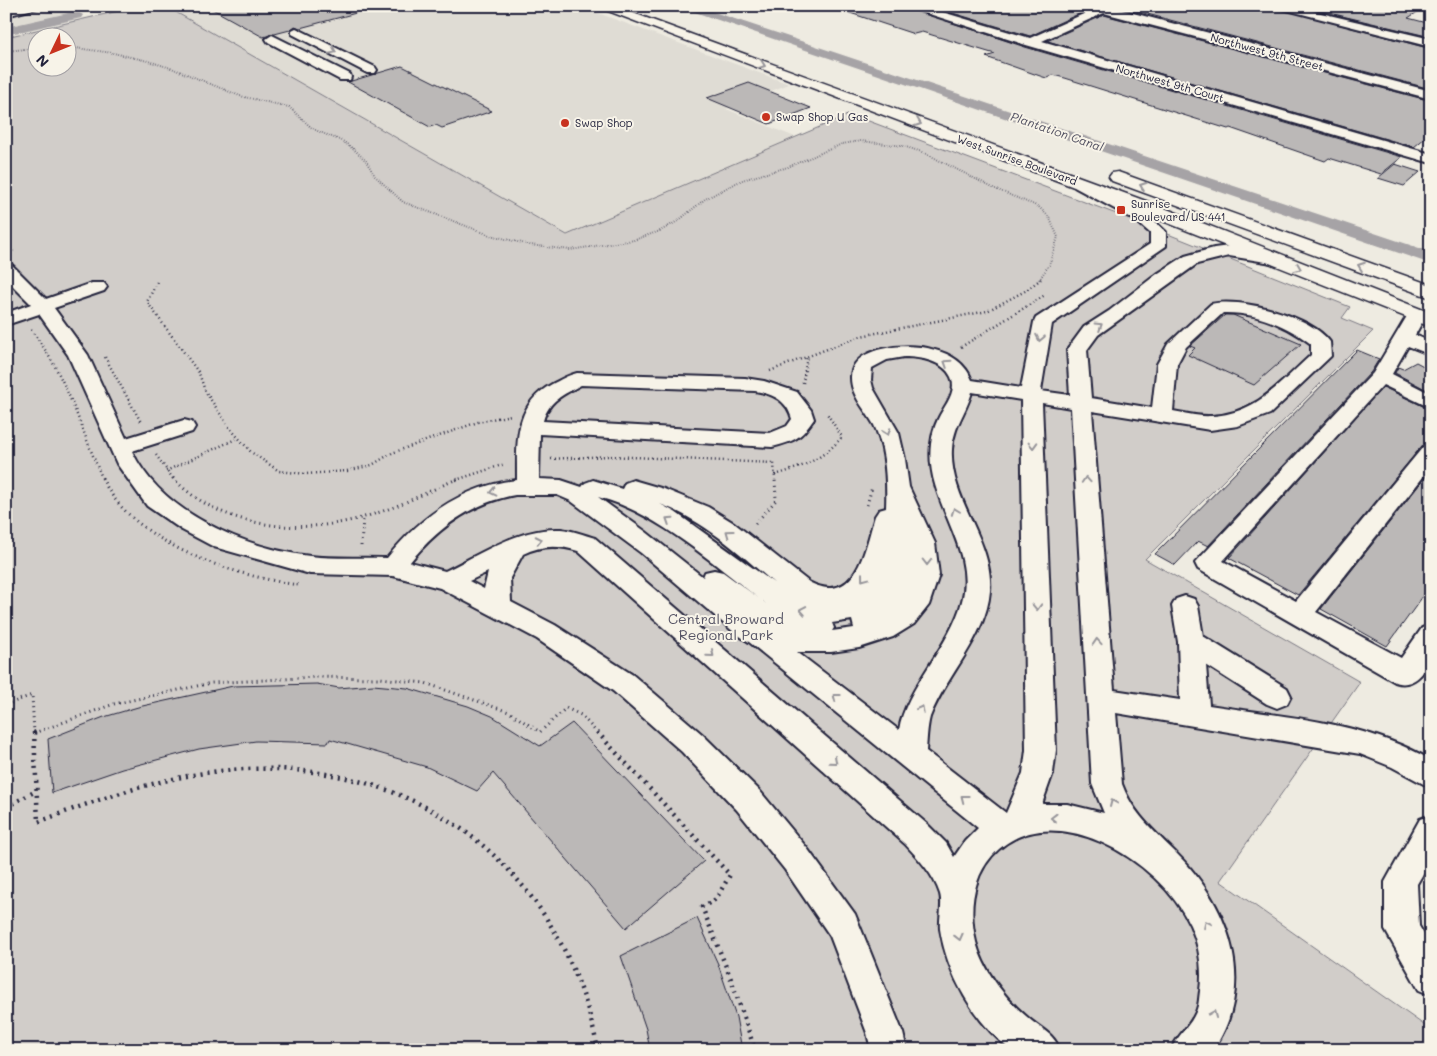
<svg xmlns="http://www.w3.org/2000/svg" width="1437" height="1056" font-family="Mali,sans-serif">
<rect width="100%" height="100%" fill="#eeebe1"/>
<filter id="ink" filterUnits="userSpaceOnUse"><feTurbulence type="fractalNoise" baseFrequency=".02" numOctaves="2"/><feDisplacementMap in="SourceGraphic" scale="10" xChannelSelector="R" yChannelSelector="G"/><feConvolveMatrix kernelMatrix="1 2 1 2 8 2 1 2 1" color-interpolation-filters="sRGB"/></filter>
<g filter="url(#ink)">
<path fill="#dfdcd4" d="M6 6H98L6 27Z
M165 6H579L789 84 726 109 795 137 567 235Z"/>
<path fill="#d1cdc9" stroke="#7a7882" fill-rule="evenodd" d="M140 6 155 8 165 6 567 235 850 114 1143 224 1350 307 1342 318 1373 331 1145 559 1360 682 1220 881 1431 1030V1050H6V37ZM38 38H68V68H38Z"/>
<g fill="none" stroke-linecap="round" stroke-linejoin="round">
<path fill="#a6a3a6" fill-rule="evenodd" d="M677 6H696L1431 252V264Z
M77 11 83 15 81 18 6 35V27Z"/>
</g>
<path fill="#bbb8b7" stroke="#22223b" d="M207 6H355L356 13 300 28 295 26 290 30 263 37Z
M842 6H902L1025 47 1402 157 1381 174 1329 158 1325 161 1230 128 1228 129 1065 78 1053 75 1047 78 1043 77 986 57 995 54 922 32 914 34 841 10Z
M929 6H1096L1030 36Z
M1117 6H1269L1431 49V89Z
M1300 6H1427L1408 18 1431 24V37Z
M1104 15 1431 101V133L1414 147 1047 41Z
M402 66 492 111 442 128 436 125 430 127 348 82Z
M749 83 811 108 769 124 707 98Z
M1395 164 1420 172 1404 186 1378 178Z
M1225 315H1233L1301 344 1254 385 1188 355 1195 348 1190 346Z
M1357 350 1379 359 1371 372 1208 546 1198 541 1175 565 1155 554Z
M1416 362 1431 370V392L1395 373 1398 367 1403 369Z
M1383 387 1431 410V443L1422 446 1298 595 1229 558Z
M1431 470V585L1387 646 1321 609Z
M317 684 339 688 373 685 407 688 468 706 492 716 540 746 572 723 704 861 626 928 493 773 477 791 427 767 330 739 328 743 256 741 199 749 122 769 52 793 48 739 104 717 138 707 233 686Z
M697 918 718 964 736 1017 742 1050H650L646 1029 621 956Z"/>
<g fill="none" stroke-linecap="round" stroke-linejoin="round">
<defs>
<path id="minor" d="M23 6H45L6 16V10Z
M904 6H922L1030 38 1099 7 1115 6 1114 8 1431 91V99L1104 13 1042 41 1431 154V163L1026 45Z
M1271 6H1291L1431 39V47Z
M296 28 375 67 377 70 375 73H367L292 34V30Z
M272 35 350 74 351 77 350 80H340L268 42 266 39Z
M1081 180 1147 214 1166 232V246L1052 324 1041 391 1070 395 1067 350 1070 346 1084 327 1109 311 1157 274 1185 256 1214 248 1229 246 1272 253 1278 254 1281 258 1278 262 1272 263 1229 256 1197 264 1098 335 1087 350 1091 398 1152 408 1157 364 1168 344 1211 304C1241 297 1312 316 1330 342L1331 356 1270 414 1238 426 1210 430 1092 411 1114 690 1180 700 1178 642 1172 606 1176 599 1185 596 1194 599 1198 606 1203 636 1287 688 1291 696 1287 704 1277 708 1267 704 1206 665 1209 705C1284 717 1364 721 1431 760V788L1392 767 1360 754 1116 713 1122 784C1136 823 1171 843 1195 874 1236 926 1252 993 1213 1050H1171C1177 1035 1192 1025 1197 1009 1199 1004 1199 997 1200 991 1203 968 1199 945 1190 925 1161 861 1050 792 992 856 971 880 969 913 976 942 983 970 1005 998 1026 1016 1040 1029 1053 1032 1060 1050H1011C974 1022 947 974 940 929 939 918 943 904 940 894 934 875 919 859 905 844L578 551C559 545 541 545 523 554L510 578 511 602 555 625 633 675 702 734 759 790 807 848 855 914 903 1033 907 1050H871L867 1033 830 936 785 870 737 810 682 752 613 691 537 639 440 588 393 576 310 574 214 547 182 530 147 506 117 464 68 355 39 314 6 325V313L31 304 6 279V264L12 265 46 299 92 283H104L107 287 104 291 54 308 88 355 126 438 184 420 192 422 195 427 192 432 132 451C161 513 245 548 310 556 335 559 361 557 387 558 421 516 462 486 517 480 517 441 514 405 552 384 560 380 568 375 577 373L745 378 764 381 797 392 811 410 814 419C800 439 795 441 772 447L540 434 539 479 561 480 582 487 585 483 593 480 622 489 625 483 633 480 664 489 708 507 734 523 809 582C857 607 865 548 875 516L879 510 886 508C887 482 886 450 874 425 866 410 851 396 851 378 850 345 909 343 931 349 949 353 965 362 972 380L1021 388 1034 322 1036 318 1150 244V233L1135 220 1076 188 1073 185ZM1223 313C1255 312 1286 325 1311 344V355C1280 383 1256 414 1211 416 1199 417 1185 413 1173 411L1177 364 1186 347ZM904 357C920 357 944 361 951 377 958 392 944 406 938 419 934 427 932 436 931 444 924 500 977 547 962 601 951 645 905 689 899 730L797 652H831L859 648 893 637 914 624 929 605 939 575 935 543 909 487 905 459 899 433 873 388 871 380 872 368 887 360ZM581 385 755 391C773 394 787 400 792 419L787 426 770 433 543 421C549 400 563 395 581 385ZM972 392 1021 400 1026 750 1023 773 1006 813 926 751C927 740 927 728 930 717 946 675 986 638 990 591 994 540 949 500 952 449 954 425 966 413 972 392ZM1042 403 1071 408 1092 784 1104 813 1067 804H1042L1053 773 1056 750ZM515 495H557L571 501 641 553 735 633 749 642 978 828 965 841 954 857 946 843 927 824 595 538C584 535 572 530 561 529 519 527 481 554 445 571L410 562C438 528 471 503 515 495ZM598 497C658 512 717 568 768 605L723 572 714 570 705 572 703 577 645 531ZM660 504C705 521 739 553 774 583L675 512ZM488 572 484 589 469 581ZM852 620 854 628 832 631 834 628 832 623Z
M1417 309 1424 311 1426 315 1415 335 1431 342V355L1408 346 1392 374 1431 394V408L1383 385 1223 561 1296 601 1423 447 1431 445V467L1316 612 1401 658 1422 628 1431 625C1431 634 1433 649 1430 658 1425 674 1412 688 1395 682L1198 569 1195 563 1373 373 1410 311Z
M1431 815V860L1417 884 1419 926 1431 946V995L1419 990 1385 930V882L1420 819Z"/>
<path id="major" d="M595 6H614L1154 204 1431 313V327L1140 212Z
M1118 172 1431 285V298L1112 181 1109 177 1112 173Z"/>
</defs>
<use href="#minor" stroke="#22223b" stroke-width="4"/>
<use href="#major" stroke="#22223b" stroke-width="3"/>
<path stroke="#22223b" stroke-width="2" stroke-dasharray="0.5 2" stroke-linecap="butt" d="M68 47 113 53 148 61 174 69 240 96 289 107 313 129 344 142 356 151 366 161 375 176 403 202 490 235 530 245 570 250 634 240 660 231 678 221 705 199 742 180 788 167 842 144 861 141 903 146 925 153 993 188 1039 207 1049 217 1058 237 1049 265 1039 280
M6 51 38 48
M6 244 14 252"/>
<path stroke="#22223b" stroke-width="2.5" stroke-dasharray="1 3" stroke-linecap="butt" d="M157 282 147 302 199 373 205 391 229 427 251 452 279 471 306 474 347 471 372 465 392 453 478 422 511 415
M31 330C66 374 81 429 103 480
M961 347 1045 295
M105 357 141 422
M770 371 861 336 987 311 1025 291 1041 279
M803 383 807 356
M156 455 174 480
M551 459 608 456 774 463 775 480
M166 471 238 438
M775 475C803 467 823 459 842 437L826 412
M456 480 505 464"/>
<path stroke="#22223b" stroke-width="3" stroke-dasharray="1 4" stroke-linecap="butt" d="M102 478C133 544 231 575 298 585
M173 478C224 532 308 536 374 514 403 505 431 490 459 478
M867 505 872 487
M755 524 776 500 775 478
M361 546 363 519
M6 705 32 695 34 734
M34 733 114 704 211 683 317 677 380 678 425 683 509 712 540 732 566 708 581 715 598 734"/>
<path stroke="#22223b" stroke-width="4.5" stroke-dasharray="2 5" stroke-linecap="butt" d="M34 732 38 822C105 797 174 772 246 769 427 762 563 873 598 1050
M597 732 730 875 716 899 702 907 731 979 755 1050
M34 733 36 732
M6 807 36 791"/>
<use href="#minor" fill="#f7f3e8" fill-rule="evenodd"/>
<use href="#major" fill="#f7f3e8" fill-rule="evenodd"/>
</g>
<defs><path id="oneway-chevron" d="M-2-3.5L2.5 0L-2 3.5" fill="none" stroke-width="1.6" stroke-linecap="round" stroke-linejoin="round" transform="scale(1.25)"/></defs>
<g stroke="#97959a">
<use href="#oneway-chevron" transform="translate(333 51) rotate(26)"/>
<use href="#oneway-chevron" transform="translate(762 65) rotate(20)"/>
<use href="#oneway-chevron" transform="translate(918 123) rotate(20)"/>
<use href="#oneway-chevron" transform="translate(1143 186) rotate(-160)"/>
<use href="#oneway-chevron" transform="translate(1361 266) rotate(-160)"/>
<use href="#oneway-chevron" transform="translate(1298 268) rotate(22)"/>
<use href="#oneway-chevron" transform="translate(1099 326) rotate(-32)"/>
<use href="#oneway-chevron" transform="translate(1040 338) rotate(101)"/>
<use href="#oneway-chevron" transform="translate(947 363) rotate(-147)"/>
<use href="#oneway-chevron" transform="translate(887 432) rotate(70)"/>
<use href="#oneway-chevron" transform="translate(1033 445) rotate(88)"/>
<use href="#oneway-chevron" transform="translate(1086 480) rotate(-94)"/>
<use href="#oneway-chevron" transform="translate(493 492) rotate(167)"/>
<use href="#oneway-chevron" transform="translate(955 511) rotate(-111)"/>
<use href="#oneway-chevron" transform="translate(669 520) rotate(-147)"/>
<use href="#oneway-chevron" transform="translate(729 533) rotate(-144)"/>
<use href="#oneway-chevron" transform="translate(539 540) rotate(-12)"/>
<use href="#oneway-chevron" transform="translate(927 562) rotate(90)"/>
<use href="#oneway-chevron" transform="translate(864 578) rotate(127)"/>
<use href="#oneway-chevron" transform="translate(1037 607) rotate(88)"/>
<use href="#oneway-chevron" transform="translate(803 610) rotate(-170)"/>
<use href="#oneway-chevron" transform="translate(1097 642) rotate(-94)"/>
<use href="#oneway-chevron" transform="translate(711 654) rotate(41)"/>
<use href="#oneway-chevron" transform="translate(836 697) rotate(-142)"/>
<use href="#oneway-chevron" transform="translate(921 709) rotate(-62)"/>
<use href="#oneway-chevron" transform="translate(834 761) rotate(41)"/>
<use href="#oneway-chevron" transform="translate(964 798) rotate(-142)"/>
<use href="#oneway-chevron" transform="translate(1113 803) rotate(-114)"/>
<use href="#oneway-chevron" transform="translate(1054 818) rotate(-179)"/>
<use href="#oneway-chevron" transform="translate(1207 924) rotate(-116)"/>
<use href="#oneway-chevron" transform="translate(959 937) rotate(76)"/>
<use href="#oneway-chevron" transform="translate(1213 1014) rotate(-67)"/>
</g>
</g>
<g fill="#c8321e" stroke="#f7f3e8" stroke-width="2">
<circle cx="766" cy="117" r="5"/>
<circle cx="565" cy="123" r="5"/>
<rect x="1116" y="205" width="10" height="10" rx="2.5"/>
</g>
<g text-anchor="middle" stroke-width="4" stroke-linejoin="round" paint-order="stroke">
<g font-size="11" fill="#22223b" stroke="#f7f3e8">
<text transform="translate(1267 52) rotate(15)" y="4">Northwest 9th Street</text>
<text transform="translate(1170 83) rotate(16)" y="4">Northwest 9th Court</text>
<text transform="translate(1017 160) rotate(20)" y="4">West Sunrise Boulevard</text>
</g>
<g font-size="11" fill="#22223b" stroke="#f7f3e8" text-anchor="start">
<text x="776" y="121">Swap Shop U Gas</text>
<text x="575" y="127">Swap Shop</text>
<text x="1131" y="208">Sunrise<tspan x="1131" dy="13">Boulevard/US 441</tspan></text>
</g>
<g font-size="12" font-style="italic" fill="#504f60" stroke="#f7f3e8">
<text transform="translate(1057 132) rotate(19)" y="4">Plantation Canal</text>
</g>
<g font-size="14" fill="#575566" stroke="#f7f3e8">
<text x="726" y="624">Central Broward<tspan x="726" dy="16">Regional Park</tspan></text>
</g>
</g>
<rect width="1437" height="1056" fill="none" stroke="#f7f3e8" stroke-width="25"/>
<rect x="12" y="12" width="1412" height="1031" fill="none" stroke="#22223b" stroke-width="2" filter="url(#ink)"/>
<g transform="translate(52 52) rotate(227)"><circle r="24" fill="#f7f3e8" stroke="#a29fa3"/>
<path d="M0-4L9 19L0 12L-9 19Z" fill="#c8321e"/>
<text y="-8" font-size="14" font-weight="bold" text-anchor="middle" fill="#22223b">N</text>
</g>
</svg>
